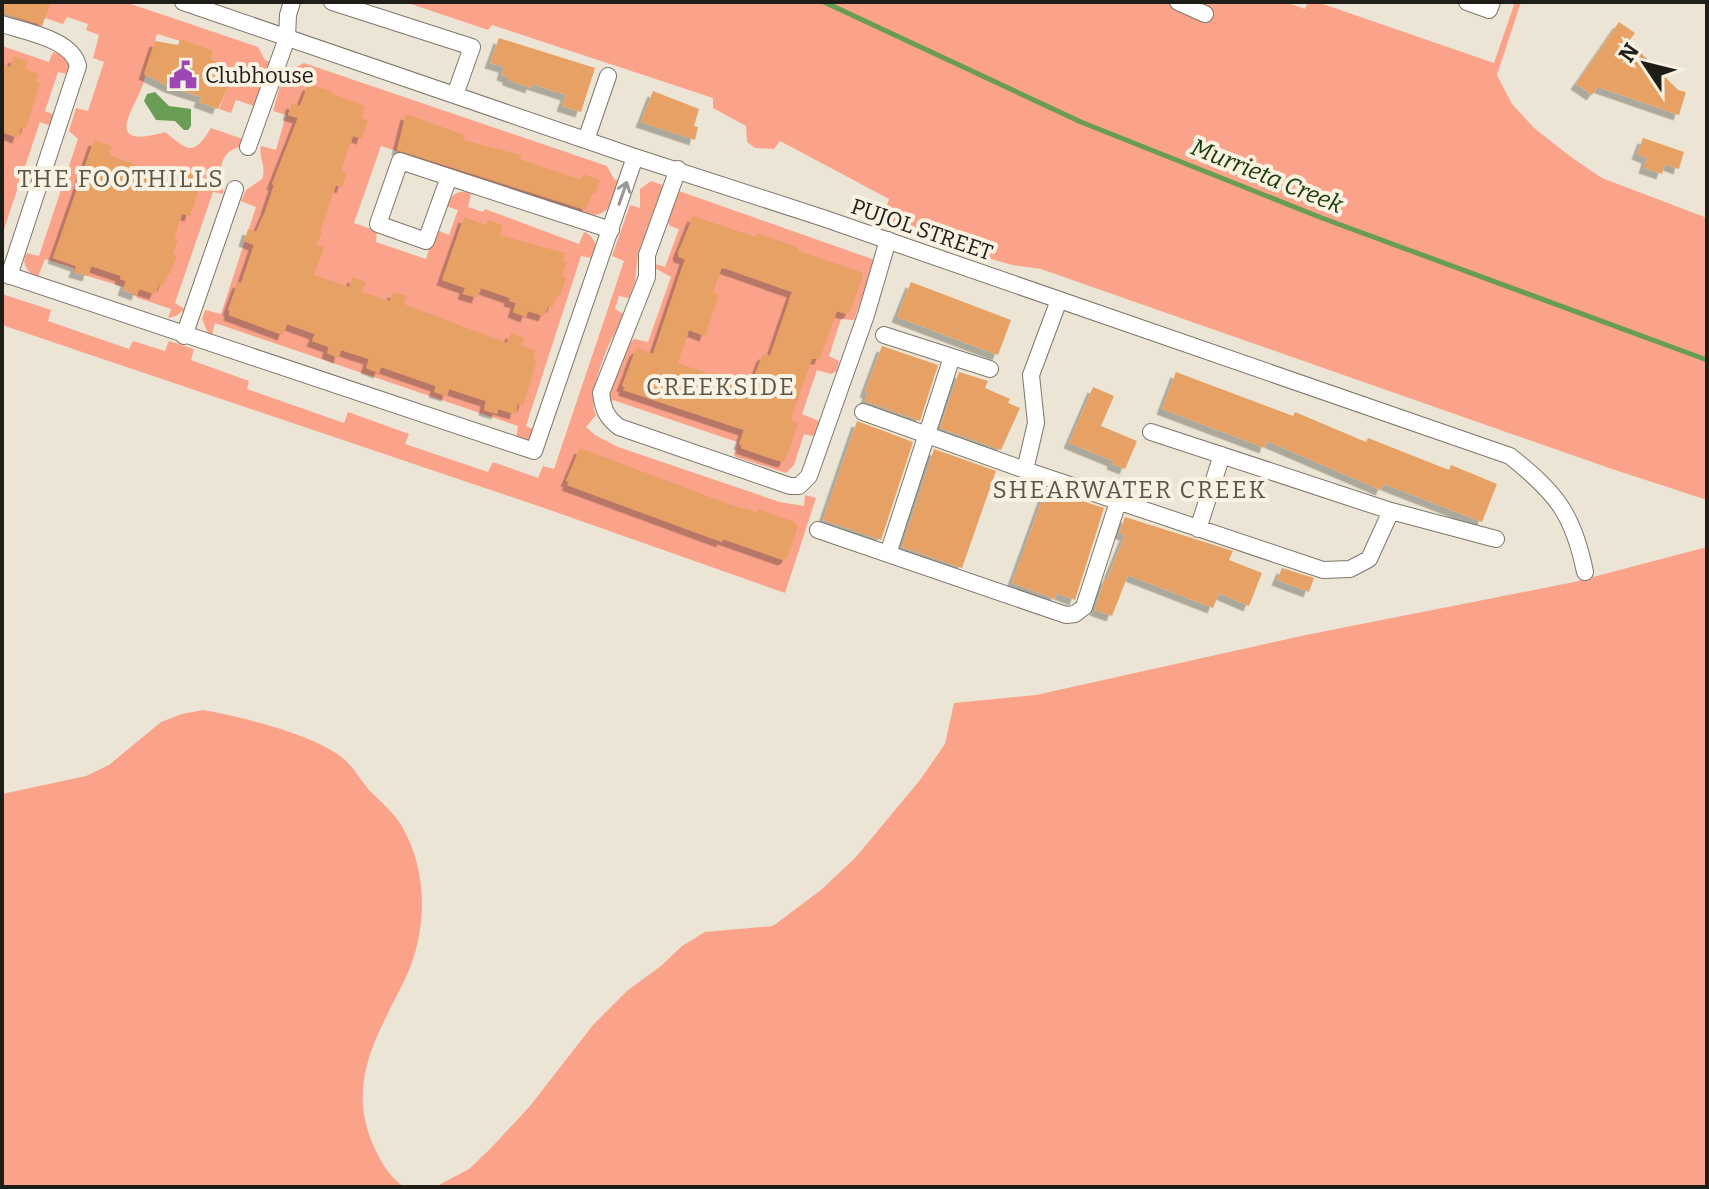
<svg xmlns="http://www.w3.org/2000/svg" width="1709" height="1189" font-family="Bitter,serif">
<defs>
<filter id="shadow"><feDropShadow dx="-5.5" dy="5.5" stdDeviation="0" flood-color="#0004"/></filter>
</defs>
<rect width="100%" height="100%" fill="#ece5d5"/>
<path fill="#fba28b" d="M2 2H125L258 47 265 60 270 62 254 106 236 100 231 113 219 109 230 81 217 76 222 63 211 59 214 51 157 34C152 50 148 67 143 84 133 112 102 150 165 132 187 149 192 159 211 128L243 139 239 147C214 155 223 175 223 194L213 192 175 303 185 309 176 316 168 318 171 309 138 298 124 287 74 272V268L45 259 38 277C28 273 20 264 27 253L39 256 78 139 69 131 76 108 88 111 104 62 93 58 99 35 86 30 88 24 67 17 63 24 45 18 42 27 2 13Z
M405 2H1285L1305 9 1308 2H1317L1494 63 1515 2H1521L1497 75 1512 104 1534 128 1571 157 1602 178 1707 218V500L1612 469 1115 295 1041 269 1012 265 967 252 913 232 884 217 889 199 780 141 774 149 755 148 747 142 746 126 713 108V98L492 25 488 30Z
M2 46 49 62 53 52 62 55 70 63 68 74 58 72 45 111 55 115 51 126 40 122 2 235Z
M304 63 607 166 614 179 620 181C614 196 611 216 591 215L381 146 354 223 377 231 376 242 426 259 435 232 437 230 449 235 458 210 446 206C451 195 459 188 471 194L468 207 483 212 485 209 579 244 584 232C591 234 594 240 596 246L592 258 581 256 526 426 535 430 527 441 516 439 518 426 215 323 212 335 208 333 202 319 205 310 221 314 256 207 241 201 246 190 262 179C267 166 258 158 261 146L276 150 286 115 273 111 285 68 290 70Z
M651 181 663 185 638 254 635 282 629 298 619 296 615 309 625 315C622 324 617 328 613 337 604 351 587 401 596 415L586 427 595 435 618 447 780 502 804 506 805 495 816 498 785 593 547 509 2 325V294L51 310 48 321 129 349 133 341 165 351 169 341 194 349 191 360 249 381 247 389 344 423 348 412 409 434 405 444 488 472 493 462 538 478 543 466 554 469 624 261 612 256 630 205 640 208V189Z
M679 191 875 260 854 320 841 319 829 356 839 361 837 371 831 374 817 370 802 414 819 421 817 434 812 436 804 434 794 465 786 473 736 457 734 455 737 442 613 400 610 407 606 404 627 345 634 339 648 342 671 277 653 267 655 264 665 267 679 229 670 226 668 221Z
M1707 547V1187H435L469 1169 490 1149 530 1106 593 1025 628 990 661 966 682 946 705 932 773 926 821 890 856 857 920 780 945 744 954 703 1036 695 1306 635 1574 582Z
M203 710C239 716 319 736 345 760 356 770 362 783 372 793 382 803 394 813 401 825 428 869 428 930 406 977 378 1035 344 1083 375 1149 382 1164 390 1177 404 1187H2V794L86 776 109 765 161 722 182 714Z"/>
<path fill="#699c55" d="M155 92 169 106 191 109V126L188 130H184L175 121 156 120 144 101 147 94Z"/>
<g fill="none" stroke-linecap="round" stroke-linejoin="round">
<path stroke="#699c55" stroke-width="5" d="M824 2 1081 122 1322 218 1707 360"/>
</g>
<path fill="#e8a165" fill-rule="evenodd" filter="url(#shadow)" d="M2 2H51L42 25 2 13Z
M1619 22 1635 33 1629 41 1678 90 1686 92 1679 115 1598 87 1592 95 1576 84Z
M499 38 595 68 581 112 562 106 566 95 532 84 531 88 508 80V77L502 75 504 67 490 63Z
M180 39 214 51 211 59 222 63 217 76 231 80 218 109 199 102 201 97 170 87 144 74 155 41 178 45Z
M14 57 28 61 25 69 39 74 36 82 40 83 26 129 21 128 18 138 2 132V64L10 67Z
M308 85 332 91 331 93 365 106 361 118 368 121 362 139 353 136 341 171 347 173 342 188 336 185 320 231 322 232 317 245 324 247 314 275 349 287 353 277 366 282 362 292 390 301 393 292 407 296 404 304 507 343 511 333 524 338 522 346 536 351 533 359 537 360 523 406 518 404 515 414 498 409 497 414 484 410 486 401 449 389 447 396 434 392 436 386 381 367 379 373 366 368 369 359 341 350 339 358 327 353 329 347 312 341 315 334 287 324 283 335 229 315 230 311 228 310 238 282 241 283 254 245 244 241 248 229 256 232 265 212 274 185 272 184 298 118 288 115 292 103 300 106Z
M653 91 699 109 694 126 698 127 695 140 641 122Z
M406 114 464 135 463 140 521 155 520 159 581 180 583 174 600 180 595 194 592 193 586 210 397 150Z
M1643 138 1684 152 1679 169 1665 164 1662 174 1644 168 1647 158 1637 154Z
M94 140 112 146 109 155 177 179 180 168 204 176 190 216 182 214 174 239 178 240 173 254 177 256 170 274 168 273 163 286 159 284 155 294 139 289 137 295 123 290 126 281 120 279 121 276 91 266 88 276 74 272 76 266 53 258Z
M693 216 756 237 757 233 797 247 799 251 861 272 863 276 850 312 847 314 837 311 820 359H812L791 419 798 424 785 461 782 462 741 448 742 445 739 444 744 430 623 390 625 387 622 386 635 351 638 348 653 354 685 259 679 257 678 253ZM724 268 792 292 770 356 765 354 762 356 750 388 678 363 689 330 705 336 719 295 713 293 721 269Z
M464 217 486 225 488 220 503 225 500 235 565 253 563 261 567 262 562 276 566 278 560 296 557 295 552 308 548 306 544 316 528 311 526 317 513 312 516 303 509 301 510 298 481 288 477 298 463 294 465 288 442 280Z
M911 282 1011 320 998 355 897 317Z
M882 346 938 365 920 421 865 401 868 393 865 392Z
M959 372 988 381 985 388 1010 399 1008 403 1020 408 1001 450 940 428Z
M1176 372 1293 416 1295 412 1366 442 1368 438 1449 470 1451 465 1497 484 1482 522 1384 484 1381 490 1267 441 1265 448 1162 409Z
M1093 387 1114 396 1101 426 1137 441 1125 469 1112 464 1113 461 1069 443Z
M857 421 913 442 881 540 823 520Z
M580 448 734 506 757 512 758 509 795 522V524L798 526 787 558 783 560 723 539 722 542 708 537 567 485 569 482 566 481Z
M934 449 996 471 962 568 902 547Z
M1046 489 1104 508 1075 600 1057 593 1055 599 1012 583Z
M1125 517 1233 551 1229 560 1262 573 1249 606 1219 593 1213 608 1128 575 1112 616 1095 610 1105 578 1107 579 1125 535 1119 533Z
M1282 568 1314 578 1309 592 1277 580Z"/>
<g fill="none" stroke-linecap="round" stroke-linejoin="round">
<defs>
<path id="minor" d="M183 2 635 157 823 218 1510 456C1556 493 1573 513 1585 572
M332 2 472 47 455 95
M1178 2 1205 14
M1467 2 1489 10 1492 2
M2 24C26 32 72 39 78 66L9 276
M586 140 608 76
M248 147 287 38 288 15 292 2
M678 169 647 255V277L601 393C603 409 606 417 619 427L790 486H799L809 476 866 315 888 240
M449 177 426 241 378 224 400 161 611 230
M2 273 534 451 635 157
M884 335 990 369
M184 336 235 189
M863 412 1025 470 1036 423 1031 375 1059 300
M1151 432 1391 511 1496 539
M1025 470 1323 570 1350 569 1369 559 1391 511
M1198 529 1222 455
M818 530 1066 615 1075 614 1084 607 1118 502
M888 554 952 357"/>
</defs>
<use href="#minor" stroke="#7e7769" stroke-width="18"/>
<use href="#minor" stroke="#fff" stroke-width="16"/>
</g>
<defs><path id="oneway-shaft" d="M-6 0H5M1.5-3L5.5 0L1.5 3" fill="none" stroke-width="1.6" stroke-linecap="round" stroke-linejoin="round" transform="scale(2)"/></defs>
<use stroke="#9a9997" href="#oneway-shaft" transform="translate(623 193) rotate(-71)"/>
<defs>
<symbol id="civic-bare" viewBox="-9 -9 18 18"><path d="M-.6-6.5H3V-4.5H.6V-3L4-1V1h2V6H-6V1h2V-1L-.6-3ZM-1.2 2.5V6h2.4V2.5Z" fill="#9c47b5" stroke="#f9f2e2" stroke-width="2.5" paint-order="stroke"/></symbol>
</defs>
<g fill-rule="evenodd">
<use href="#civic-bare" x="163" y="55" width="40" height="40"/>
</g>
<g text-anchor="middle" stroke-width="8" stroke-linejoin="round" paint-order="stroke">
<g font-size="22" fill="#1f1d17" stroke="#f9f2e2" text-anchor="start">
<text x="205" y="83">Clubhouse</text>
</g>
<g font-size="22" fill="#1f1d17" stroke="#f9f2e2">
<text transform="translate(922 229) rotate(19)" y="8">PUJOL STREET</text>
</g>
<g font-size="24" font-style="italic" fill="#193b08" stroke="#f9f2e2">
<text transform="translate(1267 176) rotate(22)" y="8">Murrieta Creek</text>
</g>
<g font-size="24" letter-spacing="2" fill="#5b5547" stroke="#f9f2e2">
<text x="121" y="187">THE FOOTHILLS</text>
<text x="721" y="395">CREEKSIDE</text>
<text x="1130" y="498">SHEARWATER CREEK</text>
</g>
</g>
<rect width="1709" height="1189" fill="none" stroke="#1f1d17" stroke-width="8"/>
<g transform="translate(1645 64) rotate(305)" stroke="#f9f2e2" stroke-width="6" paint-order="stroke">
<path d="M0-6L14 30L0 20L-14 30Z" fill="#1f1d17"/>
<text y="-12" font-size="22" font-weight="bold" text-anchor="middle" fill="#1f1d17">N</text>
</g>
</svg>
